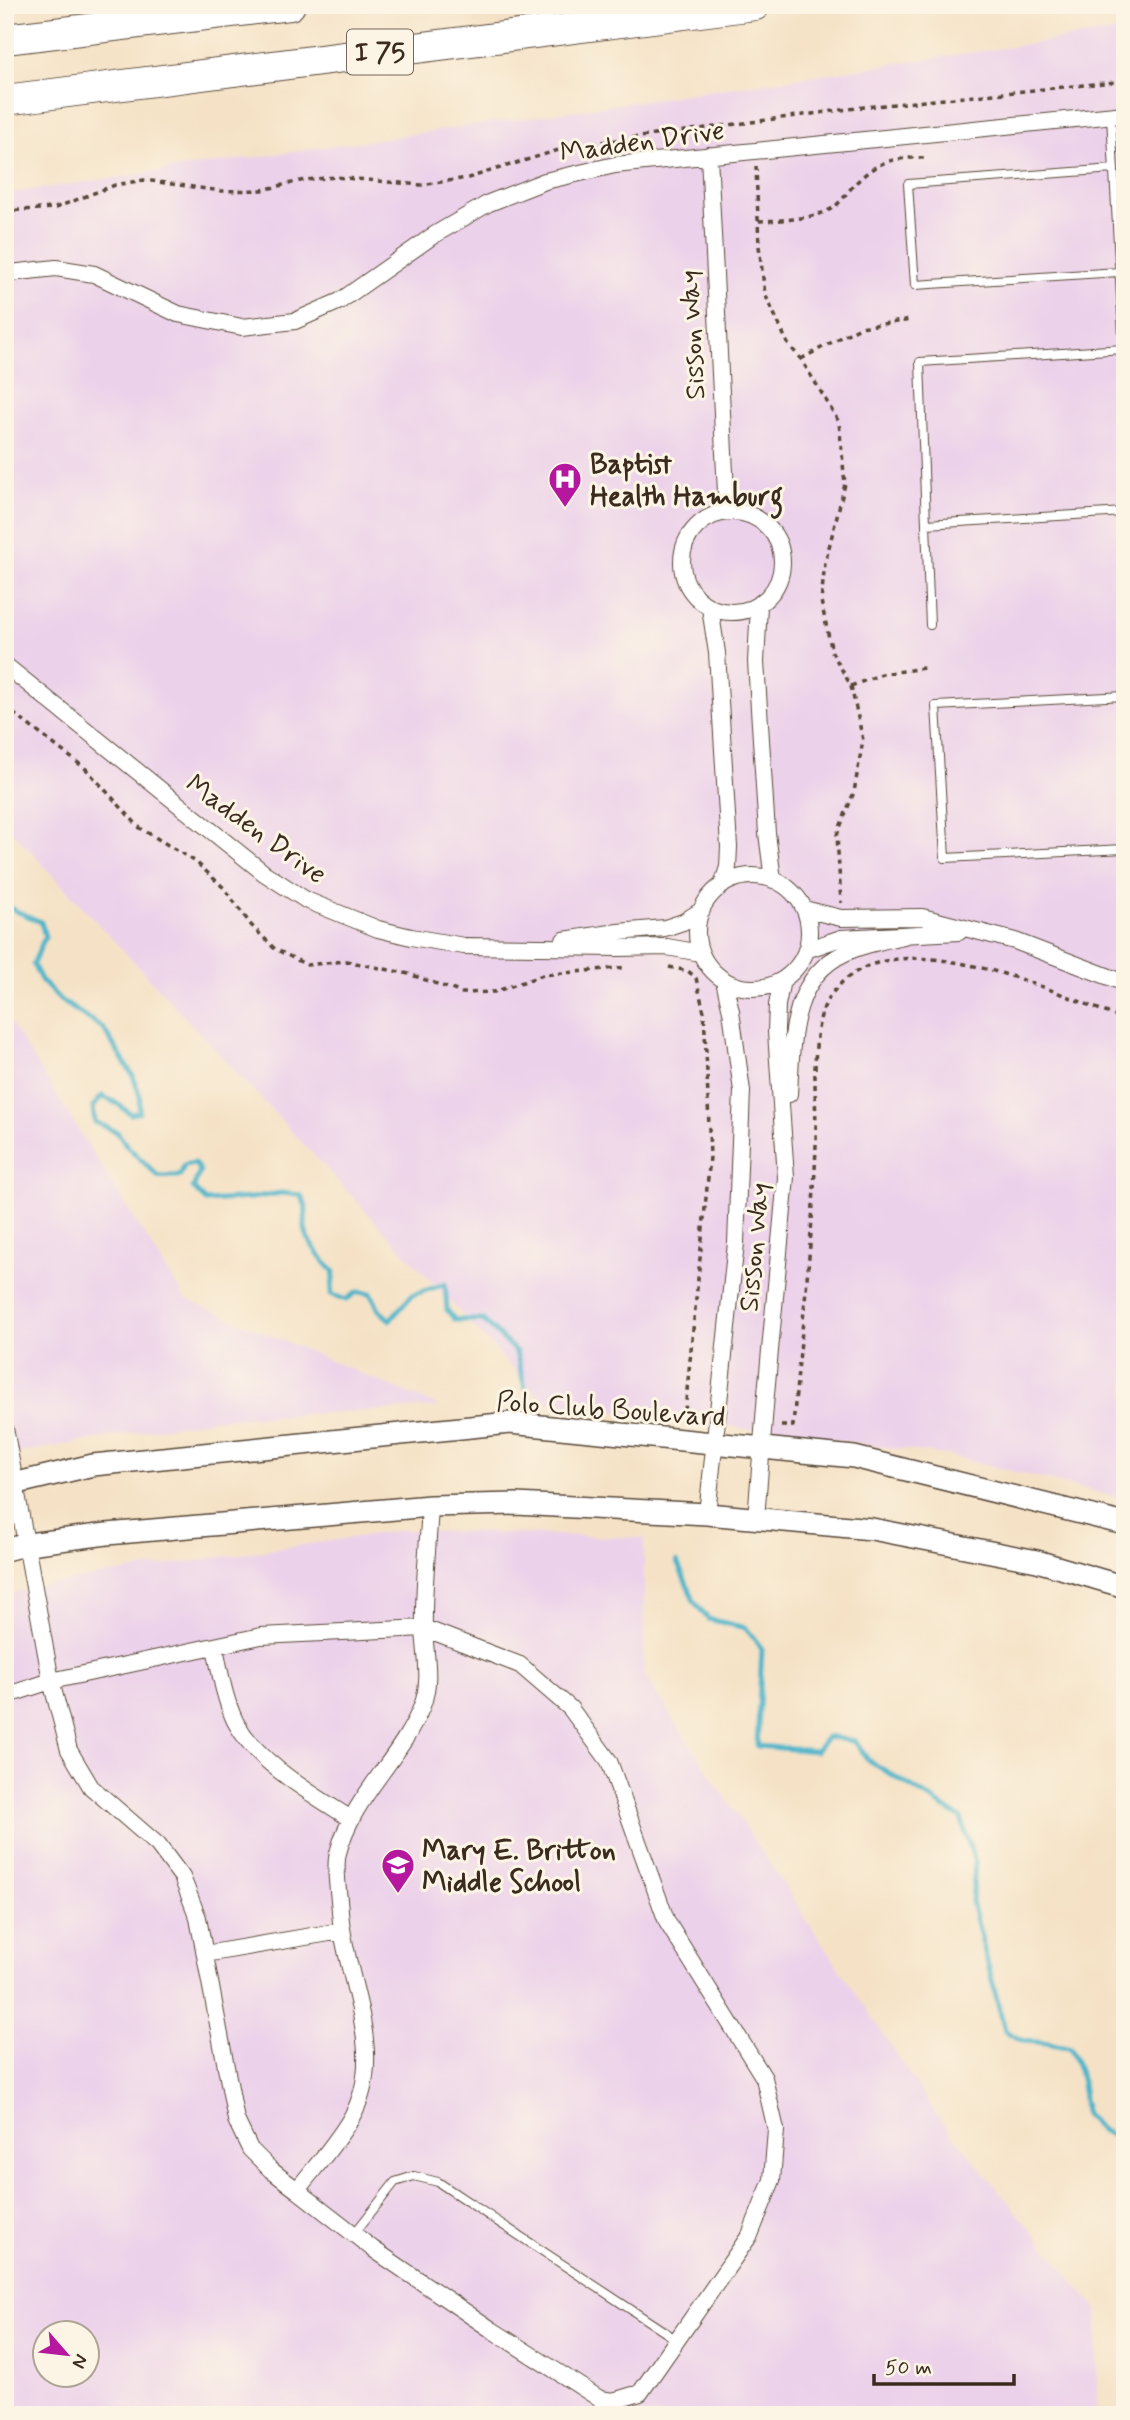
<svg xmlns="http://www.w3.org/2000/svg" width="1130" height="2420" font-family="Mynerve,sans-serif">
<rect width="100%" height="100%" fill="#fcf5e5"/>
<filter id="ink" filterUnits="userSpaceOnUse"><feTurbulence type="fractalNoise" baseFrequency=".0143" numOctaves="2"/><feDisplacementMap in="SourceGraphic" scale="14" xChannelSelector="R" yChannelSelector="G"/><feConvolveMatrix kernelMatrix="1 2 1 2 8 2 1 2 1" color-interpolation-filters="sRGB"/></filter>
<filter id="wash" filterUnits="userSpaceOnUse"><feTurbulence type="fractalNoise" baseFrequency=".00686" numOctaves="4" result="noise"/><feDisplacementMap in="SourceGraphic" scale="28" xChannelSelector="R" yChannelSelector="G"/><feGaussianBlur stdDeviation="1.57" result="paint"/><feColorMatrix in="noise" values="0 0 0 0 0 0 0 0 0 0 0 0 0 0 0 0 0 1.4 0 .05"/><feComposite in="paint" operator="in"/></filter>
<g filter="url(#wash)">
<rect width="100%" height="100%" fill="#f5e2c6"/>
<path fill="#ecd1ea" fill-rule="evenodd" d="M1125 30V1499L947 1455 544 1402 5 824V194Z
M5 1014 185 1299 440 1407 213 1419 5 1455Z
M403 1530 644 1538V1675L936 2114 1097 2310V2415H5V1596L34 1587 141 1569ZM46 2332H88V2374H46Z"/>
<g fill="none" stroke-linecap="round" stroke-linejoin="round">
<path stroke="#4ab4c9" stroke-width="5" d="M5 906 41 922 45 937 33 964 41 980 60 1000 103 1028 133 1076 140 1096 139 1112 131 1114 118 1104 102 1096 93 1107 95 1122 117 1132 127 1146 158 1176H180L184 1165 194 1163 200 1171 193 1188 206 1201 251 1198 281 1193 300 1195C310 1209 304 1212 305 1228 307 1243 324 1261 334 1272L331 1294 346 1300 357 1292 371 1293 379 1310 390 1320 412 1295 445 1284 447 1310 455 1320H483L516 1352 525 1388
M677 1562 694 1601 708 1619 746 1628 762 1649 757 1746 816 1751 827 1737 855 1741 868 1760 961 1818 975 1863 972 1902 1005 2031 1023 2041 1048 2043 1070 2048C1081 2069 1084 2090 1085 2114L1102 2131 1125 2141"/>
</g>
</g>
<g filter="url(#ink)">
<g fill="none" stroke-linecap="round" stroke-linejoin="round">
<defs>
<path id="service" d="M1111 116 1125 372
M1114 169 908 184 915 285 1119 272
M926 524 920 362 1124 349
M930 625 926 524 1125 512
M1125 696 936 706 945 858 1125 849
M354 2234 395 2182 414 2176 438 2182 677 2340"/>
<path id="minor" d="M709 155 727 512
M5 276 10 273 56 268 94 274 178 314 242 327 295 321 340 301 434 235 489 203 545 181 615 165 1125 114
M682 562a50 50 0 1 1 100 0a50 50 0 1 1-100 0Z
M759 605 756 662 767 833 773 880
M710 608 717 653 729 847 728 867 722 886
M5 665 264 873 306 900 378 929 411 937 464 946 618 948 667 947 701 953
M697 932a56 56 0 1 1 112 0a56 56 0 1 1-112 0Z
M804 909 841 918 922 917 1015 941 1125 983
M564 940 618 932 665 928 683 922 702 910
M806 950 841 938 959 932
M789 1094C792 1042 790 978 845 953 864 944 887 940 907 935
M5 1428 51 1681 69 1750 91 1787 158 1845 182 1877 198 1918 236 2120 250 2149 271 2170 297 2190C315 2167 336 2144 351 2118 389 2054 344 1978 340 1911 339 1895 334 1868 338 1853 352 1797 401 1759 422 1706 432 1680 425 1655 424 1628 423 1588 428 1546 430 1506
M707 1514 736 1243 742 1091 731 1011 724 981
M756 1518 766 1394 786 1177 776 1032 777 1005 782 980
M215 1647C220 1672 224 1698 235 1721 257 1763 312 1794 351 1819
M5 1696 51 1681 261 1636 424 1628 520 1665 570 1708 609 1761 667 1922 764 2078 776 2130 772 2180 750 2235 640 2393 613 2401 600 2399 492 2330 373 2249 297 2190
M205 1954 341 1931"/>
<path id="tertiary" d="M5 1486 93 1465 510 1423 854 1457 1125 1524
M5 1550 28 1544 107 1534 430 1506 516 1504 707 1514 872 1529 1037 1561 1125 1587"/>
<path id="motorway" d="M5 39 290 5
M5 100 755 5"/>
</defs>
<use href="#service" stroke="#574637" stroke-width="10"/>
<use href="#minor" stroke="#574637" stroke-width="18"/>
<use href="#tertiary" stroke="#574637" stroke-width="24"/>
<use href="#motorway" stroke="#574637" stroke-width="32"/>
<path stroke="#574637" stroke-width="3.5" stroke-dasharray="5 5" stroke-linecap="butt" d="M756 166 759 246 765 294 788 344 801 359 839 422 845 484 825 563 821 601 832 652 851 686 863 740 854 792 837 835 841 903
M5 211 55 208 115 185 144 180 221 191 262 190 305 180 335 177 421 185 468 178 562 149 602 142 864 107 1125 81
M759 221C781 220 815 220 834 207 841 202 847 193 853 186 876 161 893 157 926 158
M801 359 860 327 911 320
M851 686 882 674 924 668
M5 707 86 769 140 828 196 862 224 888 251 925 275 949 307 965 346 961 409 974 462 993 494 992 543 975 627 967
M669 967 688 971 696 978 704 1012 707 1072 710 1157 684 1421
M781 1426H793C801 1332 813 1239 816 1145 817 1107 809 1035 826 1003 879 907 1052 991 1125 1020"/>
<use href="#service" stroke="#fff" stroke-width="8"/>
<use href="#minor" stroke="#fff" stroke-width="16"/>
<use href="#tertiary" stroke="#fff" stroke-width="21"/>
<use href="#motorway" stroke="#fff" stroke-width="30"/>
</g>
</g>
<defs>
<symbol id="hospital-pin" viewBox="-11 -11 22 30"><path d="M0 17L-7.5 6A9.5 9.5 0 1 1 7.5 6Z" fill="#b5179e" stroke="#fcf5e5"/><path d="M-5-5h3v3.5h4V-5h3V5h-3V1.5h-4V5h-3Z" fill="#fff"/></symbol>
<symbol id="school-pin" viewBox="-11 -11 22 30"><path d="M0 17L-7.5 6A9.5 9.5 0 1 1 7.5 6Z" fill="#b5179e" stroke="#fcf5e5"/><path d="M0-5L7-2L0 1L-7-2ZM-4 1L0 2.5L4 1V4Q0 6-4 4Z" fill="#fff"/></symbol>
</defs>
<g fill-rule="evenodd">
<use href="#hospital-pin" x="546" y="460" width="38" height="52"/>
<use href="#school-pin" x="379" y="1846" width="38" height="52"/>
</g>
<g text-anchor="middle" stroke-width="6" stroke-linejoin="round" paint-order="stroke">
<rect fill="#fcf5e5" stroke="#75675a" stroke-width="2" x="347" y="29.5" width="66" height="45" rx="5"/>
<g font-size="26" font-weight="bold" fill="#3b2a1e">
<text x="380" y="61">I 75</text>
</g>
<g font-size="28" fill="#3b2a1e" stroke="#fcf5e5">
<text transform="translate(642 140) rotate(-8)" y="10">Madden Drive</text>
<text transform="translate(691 335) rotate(-93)" y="10">Sisson Way</text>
<text transform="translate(257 828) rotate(36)" y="10">Madden Drive</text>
<text transform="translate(753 1247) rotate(-85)" y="10">Sisson Way</text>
<text transform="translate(611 1408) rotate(4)" y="10">Polo Club Boulevard</text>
</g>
<g font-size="28" font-weight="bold" fill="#3b2a1e" stroke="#fcf5e5" text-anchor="start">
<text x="590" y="473">Baptist<tspan x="590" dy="32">Health Hamburg</tspan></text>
<text x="422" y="1859">Mary E. Britton<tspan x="422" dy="32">Middle School</tspan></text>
</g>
</g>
<rect width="1130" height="2420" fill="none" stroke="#fcf5e5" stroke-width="28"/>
<g transform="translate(66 2354) rotate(118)"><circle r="33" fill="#fcf5e5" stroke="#afa495" stroke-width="2"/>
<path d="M0-5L12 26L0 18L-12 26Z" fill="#b5179e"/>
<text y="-10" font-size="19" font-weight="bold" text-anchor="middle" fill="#3b2a1e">N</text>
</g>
<path d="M874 2374v10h140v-10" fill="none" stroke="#3b2a1e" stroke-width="3.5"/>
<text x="885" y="2374" font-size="21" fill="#3b2a1e" stroke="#fcf5e5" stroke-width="5" paint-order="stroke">50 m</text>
</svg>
